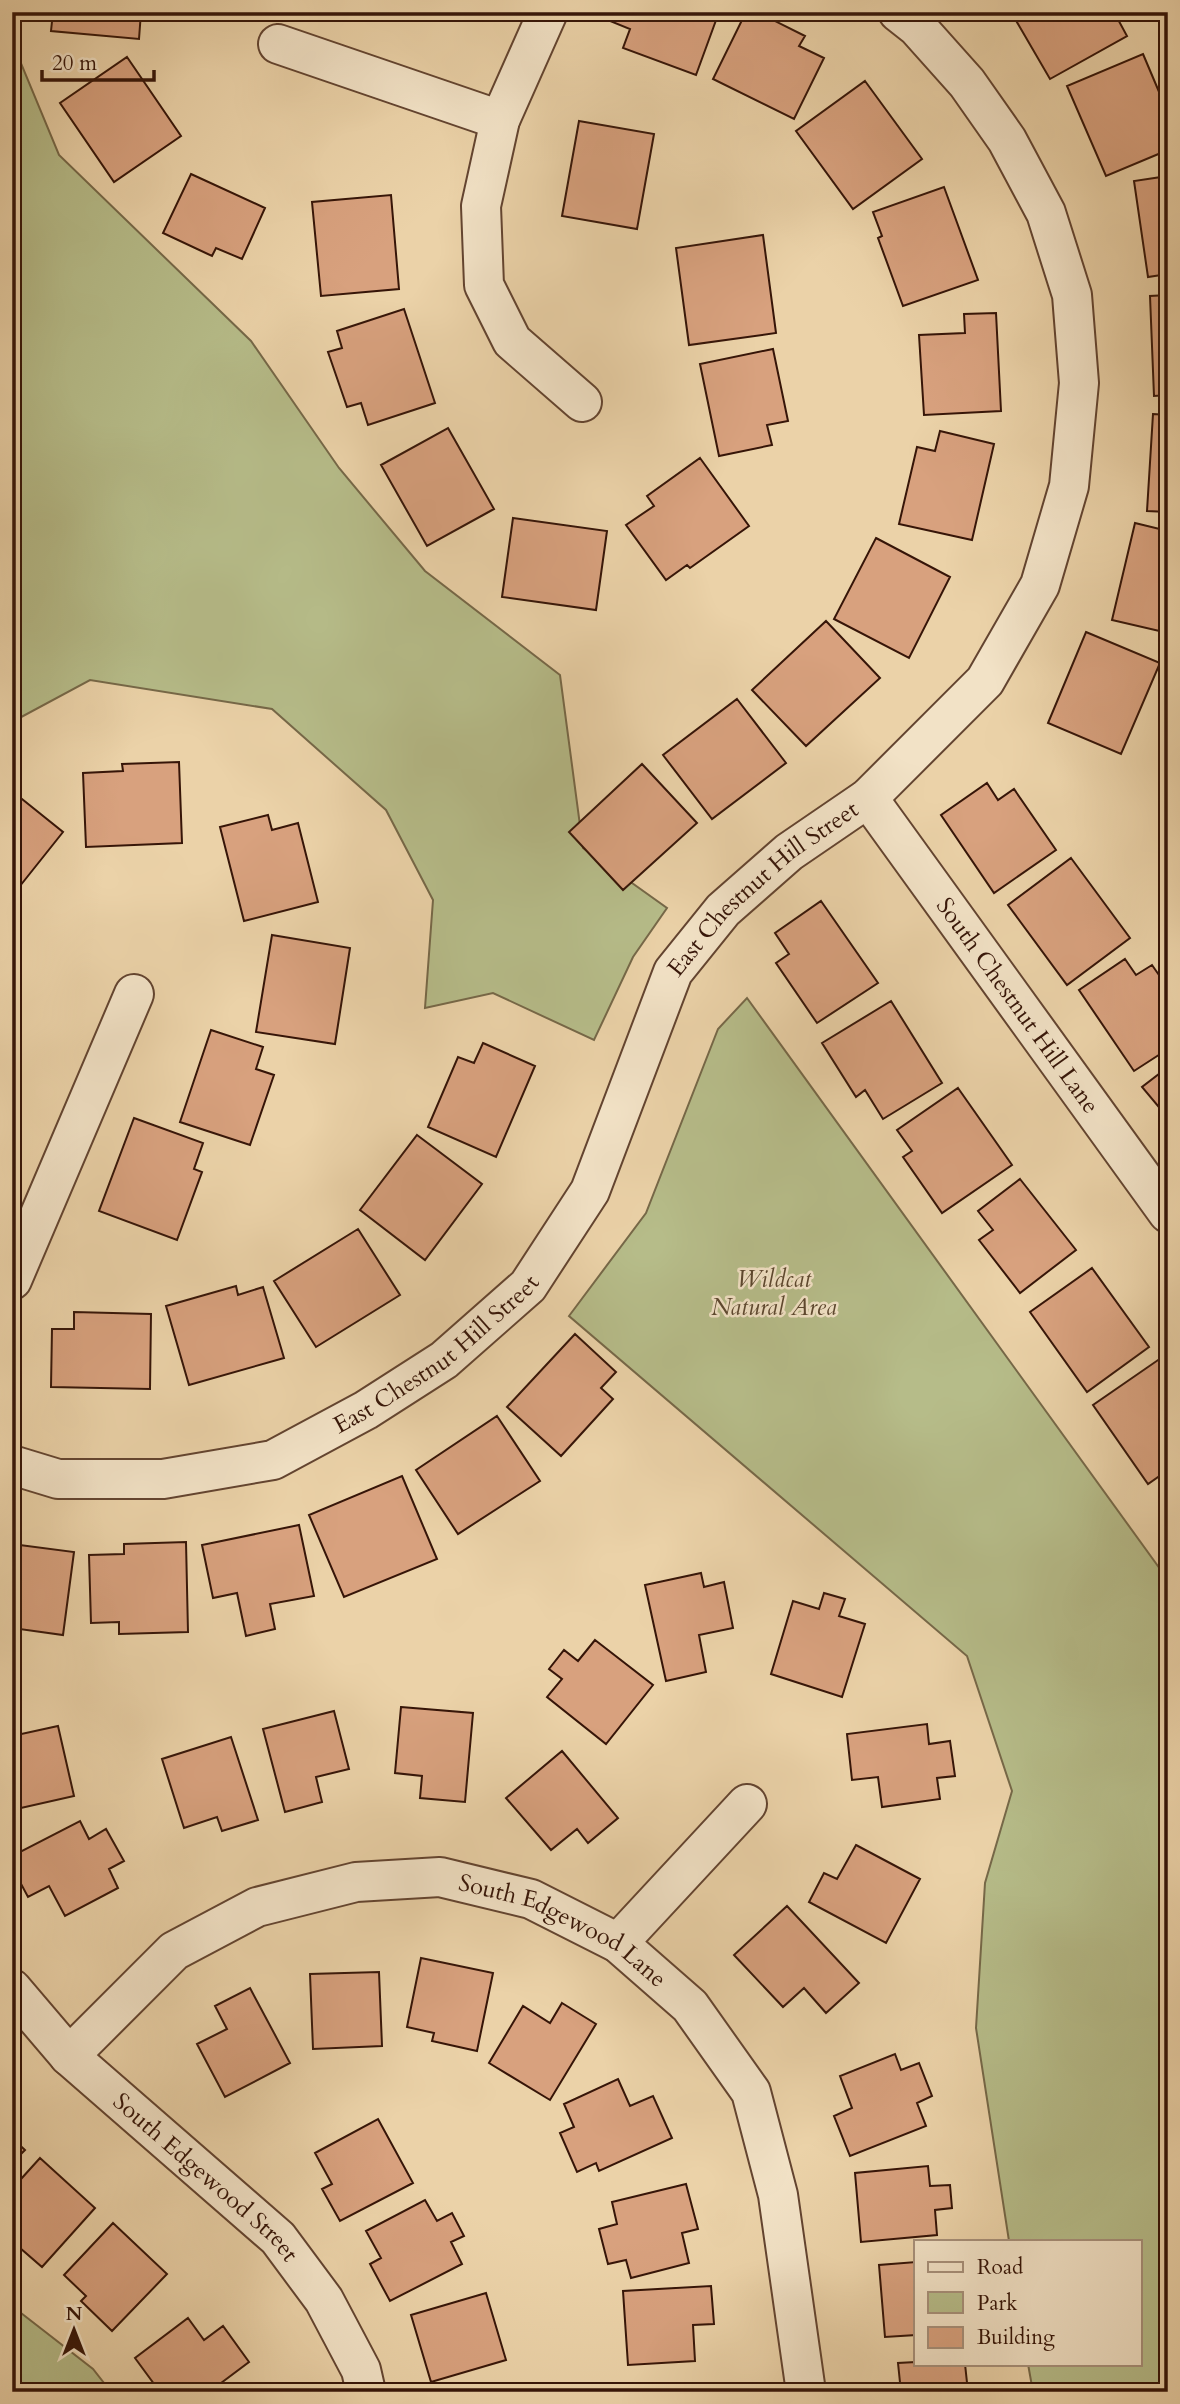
<svg xmlns="http://www.w3.org/2000/svg" width="1180" height="2404" font-family="Cardo,serif">
<rect width="100%" height="100%" fill="#ebd2a8"/>
<filter id="stains"><feTurbulence type="fractalNoise" baseFrequency=".00286" numOctaves="4"/><feColorMatrix values="0 0 0 0 .2 0 0 0 0 .09 0 0 0 0 .02 0 0 0 .5 -.17"/></filter>
<radialGradient id="worn" r=".72"><stop offset=".6" stop-color="#630" stop-opacity="0"/><stop offset="1" stop-color="#630" stop-opacity=".3"/></radialGradient>
<path fill="#b6bc89" stroke="#766848" stroke-width="2" d="M12 12H22L15 49 59 155 251 341 339 468 425 571 560 675 583 848 667 908 633 957 594 1040 493 993 425 1008 433 900 386 810 272 709 90 680 12 722Z
M747 998 1168 1580V2392H1033L1028 2364H1140V2241H1009L976 2028 985 1883 1012 1791 967 1656 569 1316 646 1213 718 1029Z
M12 2306 93 2369 111 2392H12Z"/>
<path fill="#d8a17e" stroke="#361508" stroke-width="2" d="M53 12H141L139 39 51 31Z
M613 12H719L696 75 623 48 630 29 610 21Z
M746 12H757L805 36 799 46 824 58 794 119 713 79Z
M1011 12H1114L1127 36 1050 79Z
M1143 54 1168 113V150L1106 176 1067 86Z
M127 57 181 136 114 182 60 103Z
M865 81 922 159 853 209 796 131Z
M579 121 654 134 637 229 562 216Z
M191 174 265 208 242 259 216 248 212 256 163 233Z
M1168 176V274L1148 277 1134 181Z
M944 187 978 280 903 306 878 238 882 236 873 212Z
M391 195 399 289 321 296 312 202Z
M763 235 776 333 689 345 676 248Z
M1168 295V395L1154 396 1150 296Z
M404 309 435 403 368 425 361 403 347 407 328 352 342 348 337 331Z
M996 313 1001 411 924 415 919 335 965 333 964 314Z
M773 349 788 421 767 425 772 445 719 456 700 364Z
M1153 414 1168 415V512L1147 511Z
M448 428 494 509 427 546 381 465Z
M940 431 994 444 972 540 899 524 917 447 935 451Z
M700 458 749 526 690 568 687 565 666 580 626 525 654 506 647 496Z
M513 518 607 531 596 610 502 597Z
M1135 523 1168 531V633L1112 620Z
M876 538 950 577 909 658 834 619Z
M826 621 880 678 806 746 752 690Z
M1086 632 1160 663 1121 754 1048 723Z
M737 699 786 763 712 819 663 755Z
M179 762 182 843 86 847 83 773 123 771 122 764Z
M642 764 697 823 623 890 569 832Z
M987 783 998 800 1014 789 1056 850 994 893 941 815Z
M12 791 63 832 12 896Z
M268 815 272 830 298 823 318 902 244 921 220 827Z
M1071 858 1130 938 1067 985 1008 905Z
M821 901 878 983 817 1023 776 963 789 954 775 933Z
M272 935 350 948 335 1044 256 1032Z
M1125 959 1136 975 1152 965 1168 988V1049L1134 1071 1079 990Z
M891 1001 942 1083 883 1119 865 1090 856 1097 822 1043Z
M211 1030 263 1047 256 1069 274 1075 250 1145 180 1122Z
M483 1043 535 1066 496 1157 428 1127 458 1057 474 1063Z
M1168 1067V1118L1142 1087Z
M958 1088 1012 1165 942 1213 903 1157 912 1151 897 1130Z
M134 1118 203 1143 194 1169 202 1172 177 1240 99 1211Z
M417 1135 482 1184 425 1260 360 1210Z
M1020 1179 1076 1250 1020 1293 979 1240 993 1230 978 1211Z
M358 1229 400 1295 316 1347 274 1281Z
M1092 1268 1149 1347 1087 1392 1030 1312Z
M236 1286 238 1295 263 1287 284 1358 189 1385 166 1306Z
M74 1312 151 1314 150 1389 51 1387 52 1329H74Z
M575 1334 616 1372 601 1388 613 1399 561 1456 507 1407Z
M1161 1358 1168 1367V1470L1148 1484 1093 1405Z
M497 1416 540 1481 458 1534 416 1470Z
M402 1476 437 1559 344 1597 309 1515Z
M299 1525 314 1596 270 1604 275 1629 246 1636 237 1593 213 1598 202 1545Z
M186 1542 188 1632 119 1634V1622L91 1623 89 1555 124 1554V1544Z
M12 1544 74 1552 63 1635 12 1628Z
M701 1573 704 1587 724 1582 733 1628 699 1635 706 1672 666 1681 645 1585Z
M824 1593 845 1599 839 1616 865 1624 842 1697 771 1674 793 1601 819 1609Z
M595 1640 653 1685 606 1744 547 1697 562 1679 549 1669 564 1650 578 1661Z
M401 1707 473 1713 465 1802 420 1798 422 1776 395 1773Z
M334 1711 349 1769 316 1777 322 1802 285 1812 263 1729Z
M927 1724 929 1744 950 1741 955 1776 937 1778 940 1799 882 1807 878 1777 852 1780 847 1734Z
M58 1726 74 1796 12 1810V1736Z
M231 1737 258 1820 222 1831 217 1817 184 1828 162 1759Z
M562 1751 618 1818 588 1843 577 1829 551 1850 506 1798Z
M80 1821 89 1839 106 1829 124 1861 109 1869 118 1888 65 1916 49 1886 28 1897 12 1867V1856Z
M856 1845 920 1879 886 1943 809 1902 824 1873 837 1879Z
M787 1906 859 1983 826 2013 804 1988 783 2007 734 1955Z
M421 1958 493 1973 477 2051 432 2041 434 2033 407 2027Z
M379 1972 382 2046 313 2049 310 1974Z
M250 1988 290 2063 225 2097 197 2044 227 2029 215 2006Z
M562 2003 596 2024 550 2100 489 2063 523 2006 550 2023Z
M895 2054 901 2070 919 2063 932 2096 917 2103 926 2126 850 2156 834 2116 852 2108 840 2076Z
M618 2079 630 2106 653 2096 672 2138 599 2171 596 2163 577 2172 560 2133 574 2127 564 2104Z
M378 2119 413 2183 340 2221 322 2189 332 2184 315 2153Z
M12 2138 25 2150 12 2163Z
M40 2158 95 2208 42 2267 12 2241V2189Z
M928 2166 930 2186 950 2185 952 2208 935 2210 937 2235 861 2242 855 2173Z
M686 2184 698 2229 682 2233 689 2263 631 2278 626 2260 608 2264 599 2229 617 2224 612 2202Z
M425 2200 437 2221 452 2213 464 2236 451 2242 462 2264 390 2301 370 2264 381 2258 366 2231Z
M113 2223 167 2274 112 2331 81 2301 86 2296 64 2275Z
M916 2262V2335L885 2337 879 2265Z
M711 2286 714 2324 693 2325 695 2361 628 2365 623 2291Z
M486 2293 506 2360 431 2382 411 2315Z
M188 2318 204 2340 223 2326 249 2362 209 2392H160L135 2358Z
M916 2362 965 2364 968 2392H901L898 2363Z
M724 2389V2392H653Z"/>
<g fill="none" stroke-linecap="round" stroke-linejoin="round">
<defs>
<g id="minor">
<path d="M548 12 500 120 481 206 484 285 512 341 582 402"/>
<path d="M278 44 500 120"/>
<path id="s1" d="M868 798 1168 1213"/>
<path d="M12 1280 134 994"/>
<path id="s2" d="M12 1465 58 1479H163L273 1460 366 1410 444 1360 528 1286 590 1191 673 972 723 910 789 852 868 798 985 681 1040 585 1069 486 1079 383 1072 295 1046 213 1007 140 967 83 917 27 898 12"/>
<path d="M618 1943 747 1804"/>
<path id="s3" d="M12 1989 69 2056 278 2238 324 2300 361 2370 366 2392"/>
<path id="s4" d="M69 2056 174 1951 257 1907 356 1882 440 1877 531 1899 618 1943 690 2006 751 2092 778 2195 806 2392"/>
</g>
</defs>
<use href="#minor" stroke="#634430" stroke-width="42"/>
<use href="#minor" stroke="#f2e2c6" stroke-width="38"/>
</g>
<g text-anchor="middle" stroke-width="5" stroke-linejoin="round" paint-order="stroke">
<g font-size="24" fill="#361508" stroke="#f2e2c6">
<text dy="8" stroke="none"><textPath href="#s2" startOffset="1046">East Chestnut Hill Street</textPath></text>
<text dy="8" stroke="none"><textPath href="#s1" startOffset="256">South Chestnut Hill Lane</textPath></text>
<text dy="8" stroke="none"><textPath href="#s2" startOffset="460">East Chestnut Hill Street</textPath></text>
<text dy="8" stroke="none"><textPath href="#s4" startOffset="564">South Edgewood Lane</textPath></text>
<text dy="8" stroke="none"><textPath href="#s3" startOffset="271">South Edgewood Street</textPath></text>
</g>
<g font-size="24" font-style="italic" fill="#5c472f" stroke="#f2e2c6">
<text x="774" y="1287">Wildcat<tspan x="774" dy="28">Natural Area</tspan></text>
</g>
</g>
<rect width="1180" height="2404" fill="none" stroke="#ebd2a8" stroke-width="42"/>
<rect x="14" y="14" width="1152" height="2376" fill="none" stroke="#361508" stroke-width="3.5"/>
<rect x="21" y="21" width="1138" height="2362" fill="none" stroke="#361508" stroke-width="2"/>
<rect x="914" y="2240" width="228" height="126" fill="#f2e2c6" stroke="#a7907a" stroke-width="2"/>
<rect x="928" y="2262" width="35" height="10" fill="#f2e2c6" stroke="#a7907a" stroke-width="2"/>
<text x="977" y="2274" font-size="21" fill="#361508">Road</text>
<rect x="928" y="2292" width="35" height="21" fill="#b6bc89" stroke="#a7907a" stroke-width="2"/>
<text x="977" y="2310" font-size="21" fill="#361508">Park</text>
<rect x="928" y="2327" width="35" height="21" fill="#d8a17e" stroke="#a7907a" stroke-width="2"/>
<text x="977" y="2344" font-size="21" fill="#361508">Building</text>
<g transform="translate(74 2330)" stroke="#f2e2c6" stroke-width="5" paint-order="stroke">
<path d="M0-5L12 26L0 18L-12 26Z" fill="#361508"/>
<text y="-10" font-size="19" font-weight="bold" text-anchor="middle" fill="#361508">N</text>
</g>
<path d="M42 70v10h112v-10" fill="none" stroke="#361508" stroke-width="3.5"/>
<text x="52" y="70" font-size="21" fill="#361508" stroke="#f2e2c6" stroke-width="5" paint-order="stroke">20 m</text>
<rect width="100%" height="100%" filter="url(#stains)"/>
<rect width="100%" height="100%" fill="url(#worn)"/>
</svg>
